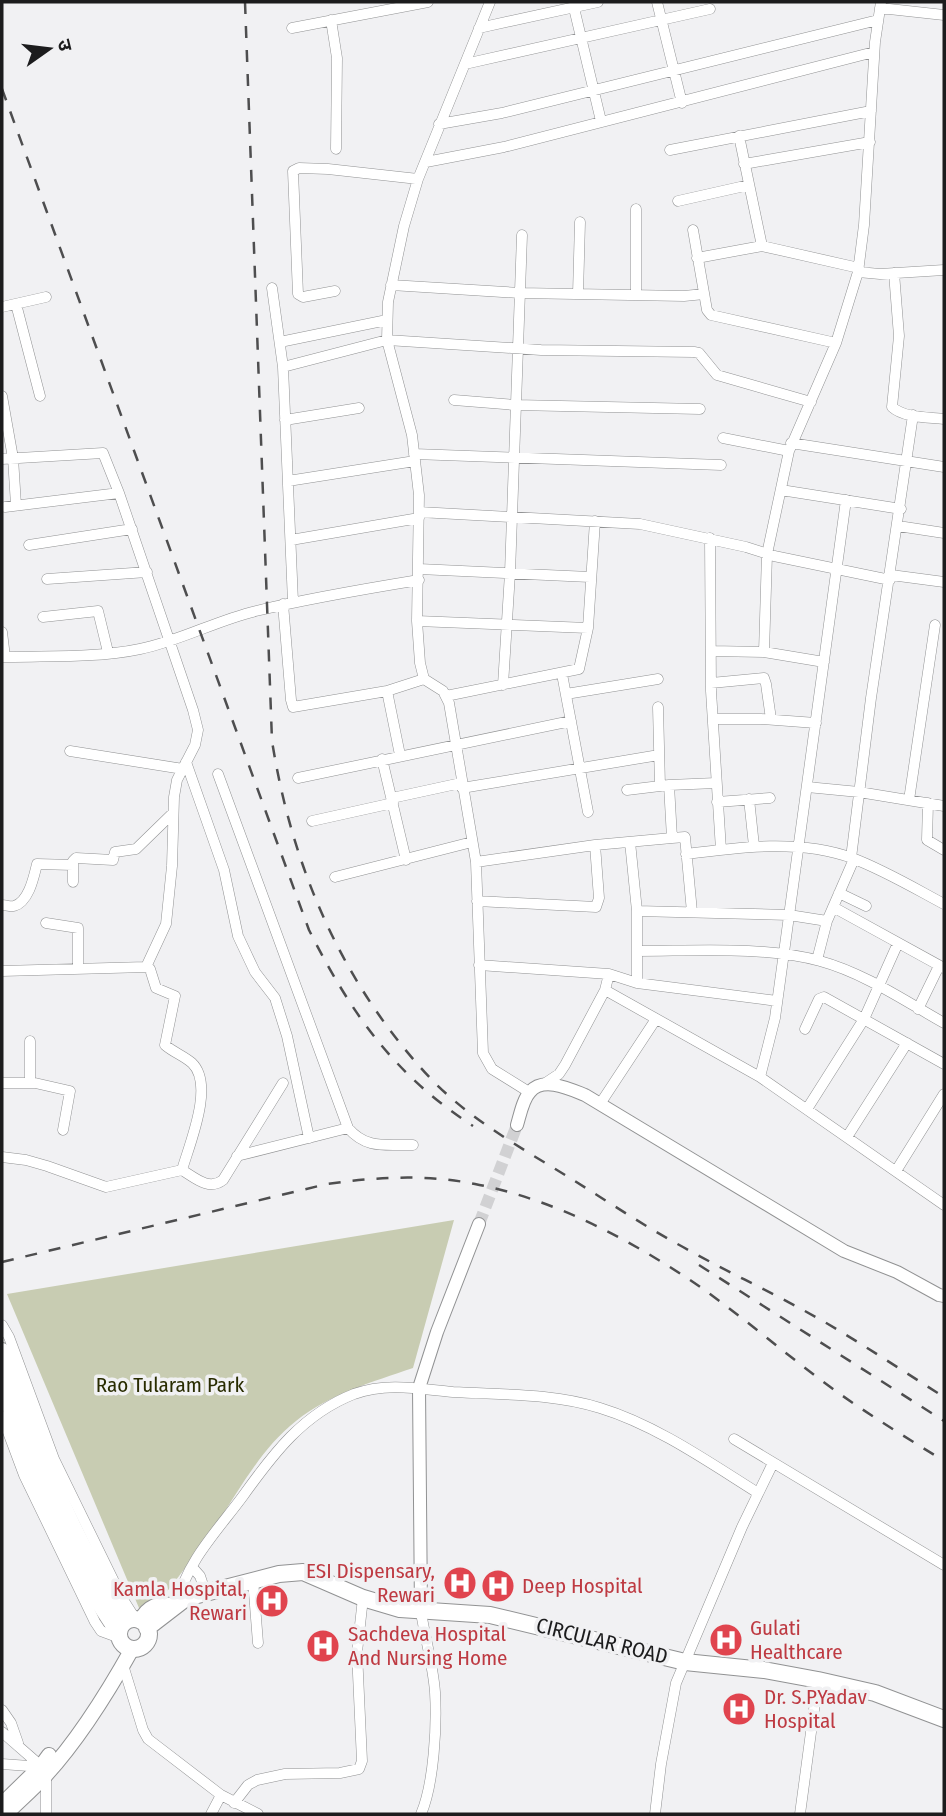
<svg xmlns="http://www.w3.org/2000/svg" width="946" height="1816" font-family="'Fira Sans Condensed','Noto Sans Devanagari',sans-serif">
<rect width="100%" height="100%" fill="#f1f1f3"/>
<path fill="#c8ccb2" d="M454 1220 413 1368C372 1382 330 1394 296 1421 259 1450 237 1495 211 1532 191 1562 168 1590 146 1618L139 1608 7 1294Z"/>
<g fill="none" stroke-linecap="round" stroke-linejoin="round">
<path stroke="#d1d1d3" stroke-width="12" stroke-dasharray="12 6" stroke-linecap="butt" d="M479 1224 517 1125"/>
<defs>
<path id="minor" d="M490 2 418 179 404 226 388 302 387 340 412 435 419 495 417 621 420 663 424 679 443 691 449 703 476 862 483 1053 492 1069 529 1092
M657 2 682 103
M574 8 601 121
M880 8 944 15
M331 20 337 58 336 149
M292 28 428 2
M479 28 598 2
M465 64 710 9
M439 124 502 113 878 20
M739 136 762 246
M670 150 871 111
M426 162 504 147 874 52
M744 164 870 142
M678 201 749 185
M636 209V295
M693 230 707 310 711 315 836 343
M697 258 762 246 859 268
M858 272 880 274 944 270
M894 273 899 336 892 407C904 418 929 417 944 419
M391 285 520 293 684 296 704 294
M272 288 283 367 293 602
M335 291 303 297 298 294 293 171 299 168 328 169 418 179
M578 294 580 222
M16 304 40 396
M2 307 46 297
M280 342 387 320
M283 367 387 340 541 350 694 352 699 353 717 375 811 402
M2 396 13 458 16 505
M454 400 515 405 700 409
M285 420 359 408
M723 438 789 451
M791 443 944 467
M414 454 721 465
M2 459 103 453 119 493 193 710 198 730 195 745 177 780 174 797 172 866 166 924 146 967
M288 481 415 461
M781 490 901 509
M846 500 775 1018 760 1077 944 1205
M5 507 119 493
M419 512 640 524 746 547 774 556 890 580
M898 526 944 533
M710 538 711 691 721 850
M291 540 419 518
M29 545 132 529
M419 569 590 577
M891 575 944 582
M47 579 147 572
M283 604 291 700 293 707 387 691 424 679
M43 617 98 611 108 652
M417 621 588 628
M2 632 5 657
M711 651 764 652 824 662
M764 652 767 554 789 451 836 343 858 272 864 225 875 42 881 2
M2 657C45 656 98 658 140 649 180 641 217 620 256 611 310 598 364 589 419 580
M562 674 588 812
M711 683 764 678 766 684 771 719
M503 685 510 573 522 235
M387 691 400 755
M566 694 658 679
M446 696 579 669 588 628 595 521
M658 707 660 786 669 785 672 838 685 837 692 912
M713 719H761L816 723
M70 751 183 769
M382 759 406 860
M186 762 224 870 238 936 255 972 275 998 287 1036 309 1138
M218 774 348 1128C367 1150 386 1144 413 1145
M298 778 571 721
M669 785 716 783
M807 787 859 792 944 806
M462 788 659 755
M627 790 660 786
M392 798 461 783
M749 799 754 846
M909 800 935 625
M717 802 770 798
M928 803 927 840 944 850
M312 821 393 803
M630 842 637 911V983
M686 854C739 847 801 839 852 858 884 870 914 888 944 904
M851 858 871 698 913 415
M476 862 595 845 672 838
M335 877 472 842
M73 882V861L76 858 113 860 115 852 136 849 173 813
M839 893 866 906
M477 901 596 907 599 898 595 845
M2 905C6 905 10 907 14 906 29 902 34 876 37 864L73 865
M833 907 944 968
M637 911 789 915 827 921
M46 923 78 928V968
M638 951C695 951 766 946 820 961 864 973 905 1001 944 1023
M817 960 827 921 854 859
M479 965 609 974 637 983 777 1001
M146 967 150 969 156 988 175 996 165 1045C173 1052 184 1056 192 1063 215 1085 189 1145 182 1170
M2 971 146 967
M605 990 760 1077
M918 1009 939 966
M805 1029 819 999 824 997 944 1064
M30 1041V1083
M2 1083H35L70 1091 63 1130
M544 1084 559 1074 565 1065 605 990 609 974
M600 1104 656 1019
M807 1109 864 1019 898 943
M847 1137 907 1043
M237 1156 348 1128
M2 1157 26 1160 47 1166 106 1187 182 1170C195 1178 209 1191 223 1180L283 1083
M896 1171 944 1094
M2 1325 9 1337 54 1459 122 1598 136 1620
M2 1416 24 1475 95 1622 101 1631 120 1638
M734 1439 944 1565
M192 1567 200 1576 205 1591
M253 1580 258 1643
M177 1604C186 1562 218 1530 243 1496 273 1454 303 1414 354 1394 387 1382 420 1389 453 1392 502 1395 553 1393 600 1408 656 1425 710 1463 758 1493
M123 1665 143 1730 148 1739 221 1795 258 1814
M2 1710 11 1723 18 1743
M2 1732 41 1766 46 1775V1814
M2 1764 29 1766 39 1776
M234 1803 248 1785 257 1780 285 1774 340 1773 359 1769 362 1761 357 1652 363 1598
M211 1814 221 1795
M421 1814C434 1784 437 1725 435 1692 433 1665 425 1638 421 1612
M655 1814 661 1764 676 1683 742 1527 773 1463
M800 1814 818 1680"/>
<path id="tertiary" d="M517 1125C520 1115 523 1099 530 1092 543 1076 570 1089 585 1095L844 1251 897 1272 939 1295 944 1296
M421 1612 419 1388 437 1332 479 1224"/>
<path id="secondary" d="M2 1804 41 1766 49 1755
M6 1814C19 1801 33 1789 45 1776 79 1739 108 1692 132 1649"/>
<path id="primary" d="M2 1351C28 1424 56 1499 94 1567 104 1586 113 1606 129 1620
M3 1386C31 1470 68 1561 119 1633
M119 1634a15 15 0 1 1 30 0a15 15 0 1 1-30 0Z
M141 1621C149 1607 157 1604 173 1606
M147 1628 186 1598 279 1574 303 1572 363 1598 400 1609 490 1615 685 1662 764 1670 818 1680 875 1693 944 1719"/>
</defs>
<use href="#minor" stroke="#919293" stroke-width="11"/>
<use href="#tertiary" stroke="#919293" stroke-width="14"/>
<use href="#secondary" stroke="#919293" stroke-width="16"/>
<use href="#primary" stroke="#919293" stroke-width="18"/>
<use href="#minor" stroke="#fff" stroke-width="10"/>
<use href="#tertiary" stroke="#fff" stroke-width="12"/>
<use href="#secondary" stroke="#fff" stroke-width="14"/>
<use href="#primary" stroke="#fff" stroke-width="16"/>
<path stroke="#4e4e4f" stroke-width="2.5" stroke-dasharray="12 12" stroke-linecap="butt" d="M245 2 272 741C292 868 343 986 432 1080 471 1120 523 1149 570 1178 607 1201 644 1226 683 1247 731 1274 780 1296 828 1324 867 1347 906 1373 944 1397
M2 89 309 930C351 1013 393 1074 473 1126
M2 1262 327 1184C376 1177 426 1174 475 1184 553 1199 627 1238 693 1282 741 1315 785 1354 833 1389 869 1415 907 1438 944 1461
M699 1265 944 1421"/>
</g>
<defs>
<symbol id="hospital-disc" viewBox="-11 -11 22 22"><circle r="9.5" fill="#e0444e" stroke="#f1f1f3"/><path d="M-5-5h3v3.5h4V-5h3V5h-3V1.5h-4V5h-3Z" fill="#fff"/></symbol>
</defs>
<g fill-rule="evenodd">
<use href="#hospital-disc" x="441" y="1564" width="38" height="38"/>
<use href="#hospital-disc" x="479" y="1567" width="38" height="38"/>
<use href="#hospital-disc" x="253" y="1582" width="38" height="38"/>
<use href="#hospital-disc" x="707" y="1621" width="38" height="38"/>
<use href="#hospital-disc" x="304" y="1627" width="38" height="38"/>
<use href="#hospital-disc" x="720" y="1690" width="38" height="38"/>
</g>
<g text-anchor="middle" stroke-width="7" stroke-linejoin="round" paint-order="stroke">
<g font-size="21" fill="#292c01" stroke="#f1f1f3">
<text x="170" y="1392">Rao Tularam Park</text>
</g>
<g font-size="21" fill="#be3a42" stroke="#f1f1f3" text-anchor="start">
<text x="435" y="1578" text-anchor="end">ESI Dispensary,<tspan x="435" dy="24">Rewari</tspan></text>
<text x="522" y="1593">Deep Hospital</text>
<text x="247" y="1596" text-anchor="end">Kamla Hospital,<tspan x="247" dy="24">Rewari</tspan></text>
<text x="750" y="1635">Gulati<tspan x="750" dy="24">Healthcare</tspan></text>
<text x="348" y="1641">Sachdeva Hospital<tspan x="348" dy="24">And Nursing Home</tspan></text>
<text x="764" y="1704">Dr. S.P.Yadav<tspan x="764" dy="24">Hospital</tspan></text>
</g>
<g font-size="21" fill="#1c1c1d" stroke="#f1f1f3">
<text transform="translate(602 1641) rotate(14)" y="7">CIRCULAR ROAD</text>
</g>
</g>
<rect width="946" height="1816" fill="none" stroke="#1c1c1d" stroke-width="7"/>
<g transform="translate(49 49) rotate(76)" stroke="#f1f1f3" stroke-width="5" paint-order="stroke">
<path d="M0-5L12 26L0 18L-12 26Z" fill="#1c1c1d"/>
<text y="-10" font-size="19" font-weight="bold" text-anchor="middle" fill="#1c1c1d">उ</text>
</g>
</svg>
